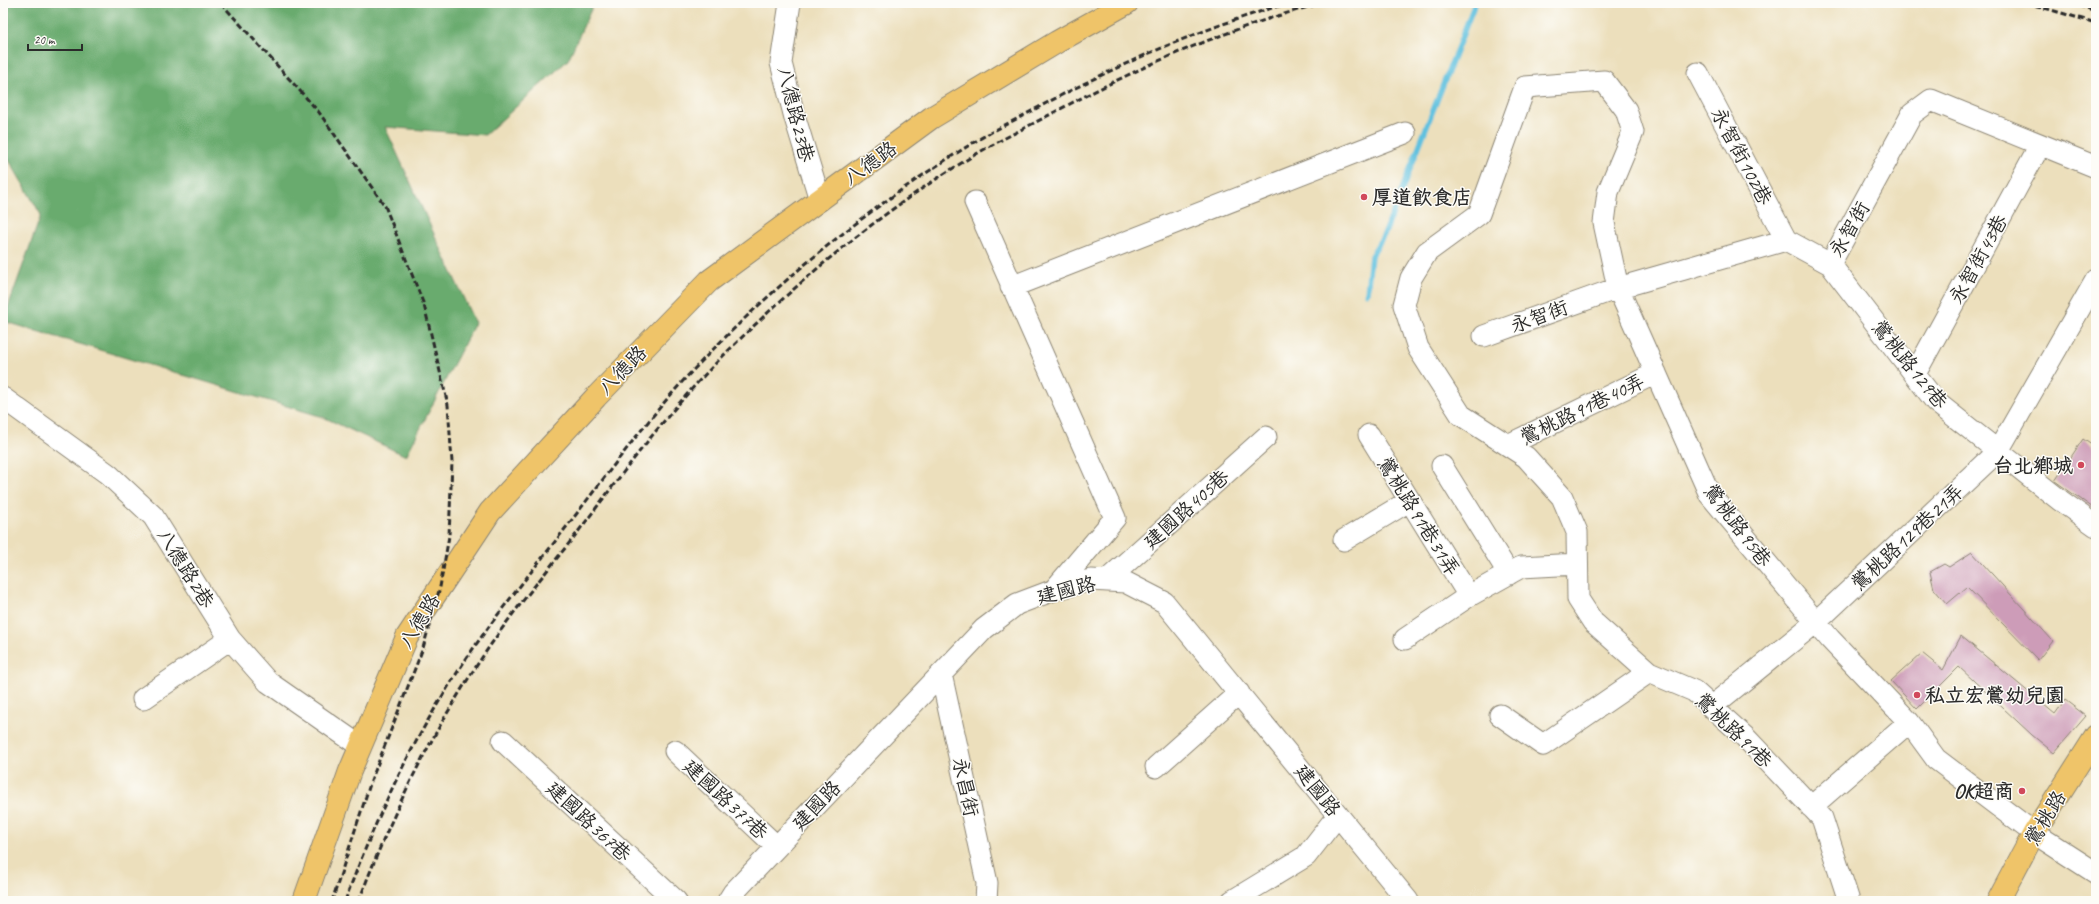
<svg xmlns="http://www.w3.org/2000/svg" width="2099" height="904" font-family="Caveat,'LXGW WenKai TC',sans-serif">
<rect width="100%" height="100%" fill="#fdfcf7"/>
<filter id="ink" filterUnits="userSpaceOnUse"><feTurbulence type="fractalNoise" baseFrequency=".025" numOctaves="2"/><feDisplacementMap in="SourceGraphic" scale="8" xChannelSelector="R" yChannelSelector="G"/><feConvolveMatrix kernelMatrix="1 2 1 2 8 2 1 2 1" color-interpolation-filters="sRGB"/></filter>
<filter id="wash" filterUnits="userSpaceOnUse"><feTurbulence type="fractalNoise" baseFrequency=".012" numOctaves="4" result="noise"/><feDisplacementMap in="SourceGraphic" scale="16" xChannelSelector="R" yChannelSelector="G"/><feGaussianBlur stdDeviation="0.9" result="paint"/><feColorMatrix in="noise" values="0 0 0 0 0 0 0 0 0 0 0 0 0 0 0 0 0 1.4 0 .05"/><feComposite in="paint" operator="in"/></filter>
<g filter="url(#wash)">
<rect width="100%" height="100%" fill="#ecdfbc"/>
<path fill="#69ab6e" stroke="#4a6b4c" d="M3 3H594L568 60 485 135 385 127 475 323 406 456 323 417 3 321 41 215 3 150Z"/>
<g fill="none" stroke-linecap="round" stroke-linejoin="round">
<path stroke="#61c1df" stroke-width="5.5" d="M1367 293 1371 256 1385 233 1475 3"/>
</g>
<g id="blocks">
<path fill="#cd9cb8" d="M2083 439 2096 448V510L2055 481Z
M1972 552 2053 641 2038 660 1967 587 1947 604 1934 589 1930 572 1944 564 1949 567Z
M1961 636 2055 714 2065 700 2086 716 2054 753 2032 735 1959 667 1917 709 1891 681 1922 653 1943 670Z"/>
</g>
</g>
<g filter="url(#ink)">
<use href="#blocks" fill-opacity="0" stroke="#8c8574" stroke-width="1"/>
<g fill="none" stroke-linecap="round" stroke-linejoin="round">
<defs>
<path id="minor" d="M790 3 781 63 795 118 820 200
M1698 73 1786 240
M975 202 1115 518 1054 590
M1830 264 1936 402 2061 501 2096 526
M1011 287 1405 133
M1484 336 1618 288 1786 240 1830 264 1912 114 1931 100 2096 167
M1915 374 2040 145
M3 398 108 474 153 516 230 639 268 682 360 746
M1369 435 1469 596 1521 567 1577 564
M1508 445 1656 373
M1442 466 1509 574
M1344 540 1409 501
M1106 581 1266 437
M1405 639 1469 596
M941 674 987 883 986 901
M143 699 230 639
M1711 707 1816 622 1998 451 2096 280
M1500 715 1543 745 1649 672
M503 741 676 901
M675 751 776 846
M1156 767 1239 693
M1811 807 1909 722
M728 901 733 893 984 629 1017 604 1054 590 1091 580 1125 582 1164 602 1408 901
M1232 901 1306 856 1338 815
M1849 901 1822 818 1744 736 1694 691 1649 672 1593 622 1578 599 1577 532 1562 497 1526 457 1461 415 1418 348 1404 305 1411 278 1427 252 1479 214 1525 87 1604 81 1626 110 1633 132 1608 192 1604 223 1618 288 1710 495 1830 639 1909 722 1936 759 2034 833 2096 873"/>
<path id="major" d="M304 901 350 771 407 637 490 512 596 397 709 281 931 118 1057 42 1127 3
M1998 901 2034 833 2096 736"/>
</defs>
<use href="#minor" stroke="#8c8574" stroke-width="23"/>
<use href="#major" stroke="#8c8574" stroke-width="24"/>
<use href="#minor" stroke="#fff" stroke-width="21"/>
<use href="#major" stroke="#efc469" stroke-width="22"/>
<path stroke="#2b2b2b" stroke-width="3" stroke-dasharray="6 3" stroke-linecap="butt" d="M221 3 318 111 385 206 424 305 448 405 452 462 449 536 440 587 423 648 371 781 332 901
M2027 3 2096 23
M2070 3 2096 11
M345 901C374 822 409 747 455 676 487 625 527 578 564 530 603 480 640 429 682 382 766 291 863 211 968 146 991 131 1016 120 1039 107 1119 64 1201 28 1289 3
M359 901C393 809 438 720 494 640 519 604 547 571 574 537 620 477 664 416 717 362 795 283 883 209 978 153 1002 139 1027 127 1051 114 1138 67 1227 28 1323 3"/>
</g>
</g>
<g fill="#d1495b" stroke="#fdfcf7" stroke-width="1.5">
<circle cx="1364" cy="197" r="4"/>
<circle cx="2081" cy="465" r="4"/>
<circle cx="1917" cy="695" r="4"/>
<circle cx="2022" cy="791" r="4"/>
</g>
<g text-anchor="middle" stroke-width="3" stroke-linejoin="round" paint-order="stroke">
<g font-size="20" fill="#2b2b2b" stroke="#fdfcf7">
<text transform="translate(796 114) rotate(76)" y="7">八德路23巷</text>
<text transform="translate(1742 156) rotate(62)" y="7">永智街102巷</text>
<text transform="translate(870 163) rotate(-36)" y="7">八德路</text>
<text transform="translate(1849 229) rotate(-60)" y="7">永智街</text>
<text transform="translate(1978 259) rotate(-61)" y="7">永智街43巷</text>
<text transform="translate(1539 316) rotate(-20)" y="7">永智街</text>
<text transform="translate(1910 364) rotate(51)" y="7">鶯桃路129巷</text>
<text transform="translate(622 370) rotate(-46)" y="7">八德路</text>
<text transform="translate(1582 409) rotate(-26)" y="7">鶯桃路91巷40弄</text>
<text transform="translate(1186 509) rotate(-42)" y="7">建國路405巷</text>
<text transform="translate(1419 516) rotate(58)" y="7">鶯桃路91巷31弄</text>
<text transform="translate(1738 525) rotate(53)" y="7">鶯桃路95巷</text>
<text transform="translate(1907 537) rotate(-43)" y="7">鶯桃路129巷21弄</text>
<text transform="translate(186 568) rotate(58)" y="7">八德路2巷</text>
<text transform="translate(1066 590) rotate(-14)" y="7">建國路</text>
<text transform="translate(419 621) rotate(-59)" y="7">八德路</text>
<text transform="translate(1734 730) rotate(44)" y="7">鶯桃路91巷</text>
<text transform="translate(966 787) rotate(78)" y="7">永昌街</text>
<text transform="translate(1318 790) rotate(51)" y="7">建國路</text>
<text transform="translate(726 799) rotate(43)" y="7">建國路377巷</text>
<text transform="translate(816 805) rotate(-46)" y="7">建國路</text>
<text transform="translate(2045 818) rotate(-59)" y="7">鶯桃路</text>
<text transform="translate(589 821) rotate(43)" y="7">建國路367巷</text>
</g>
<g font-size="20" font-weight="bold" fill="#2b2b2b" stroke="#fdfcf7" text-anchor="start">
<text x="1372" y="204">厚道飲食店</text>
<text x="2073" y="472" text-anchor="end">台北鄉城</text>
<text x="1925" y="702">私立宏鶯幼兒園</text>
<text x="2014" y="798" text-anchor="end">OK超商</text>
</g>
</g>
<rect width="2099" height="904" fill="none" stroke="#fdfcf7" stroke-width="16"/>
<path d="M28 44v6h54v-6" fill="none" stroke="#2b2b2b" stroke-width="2"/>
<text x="34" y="44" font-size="12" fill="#2b2b2b" stroke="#fdfcf7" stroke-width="3" paint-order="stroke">20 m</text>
</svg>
